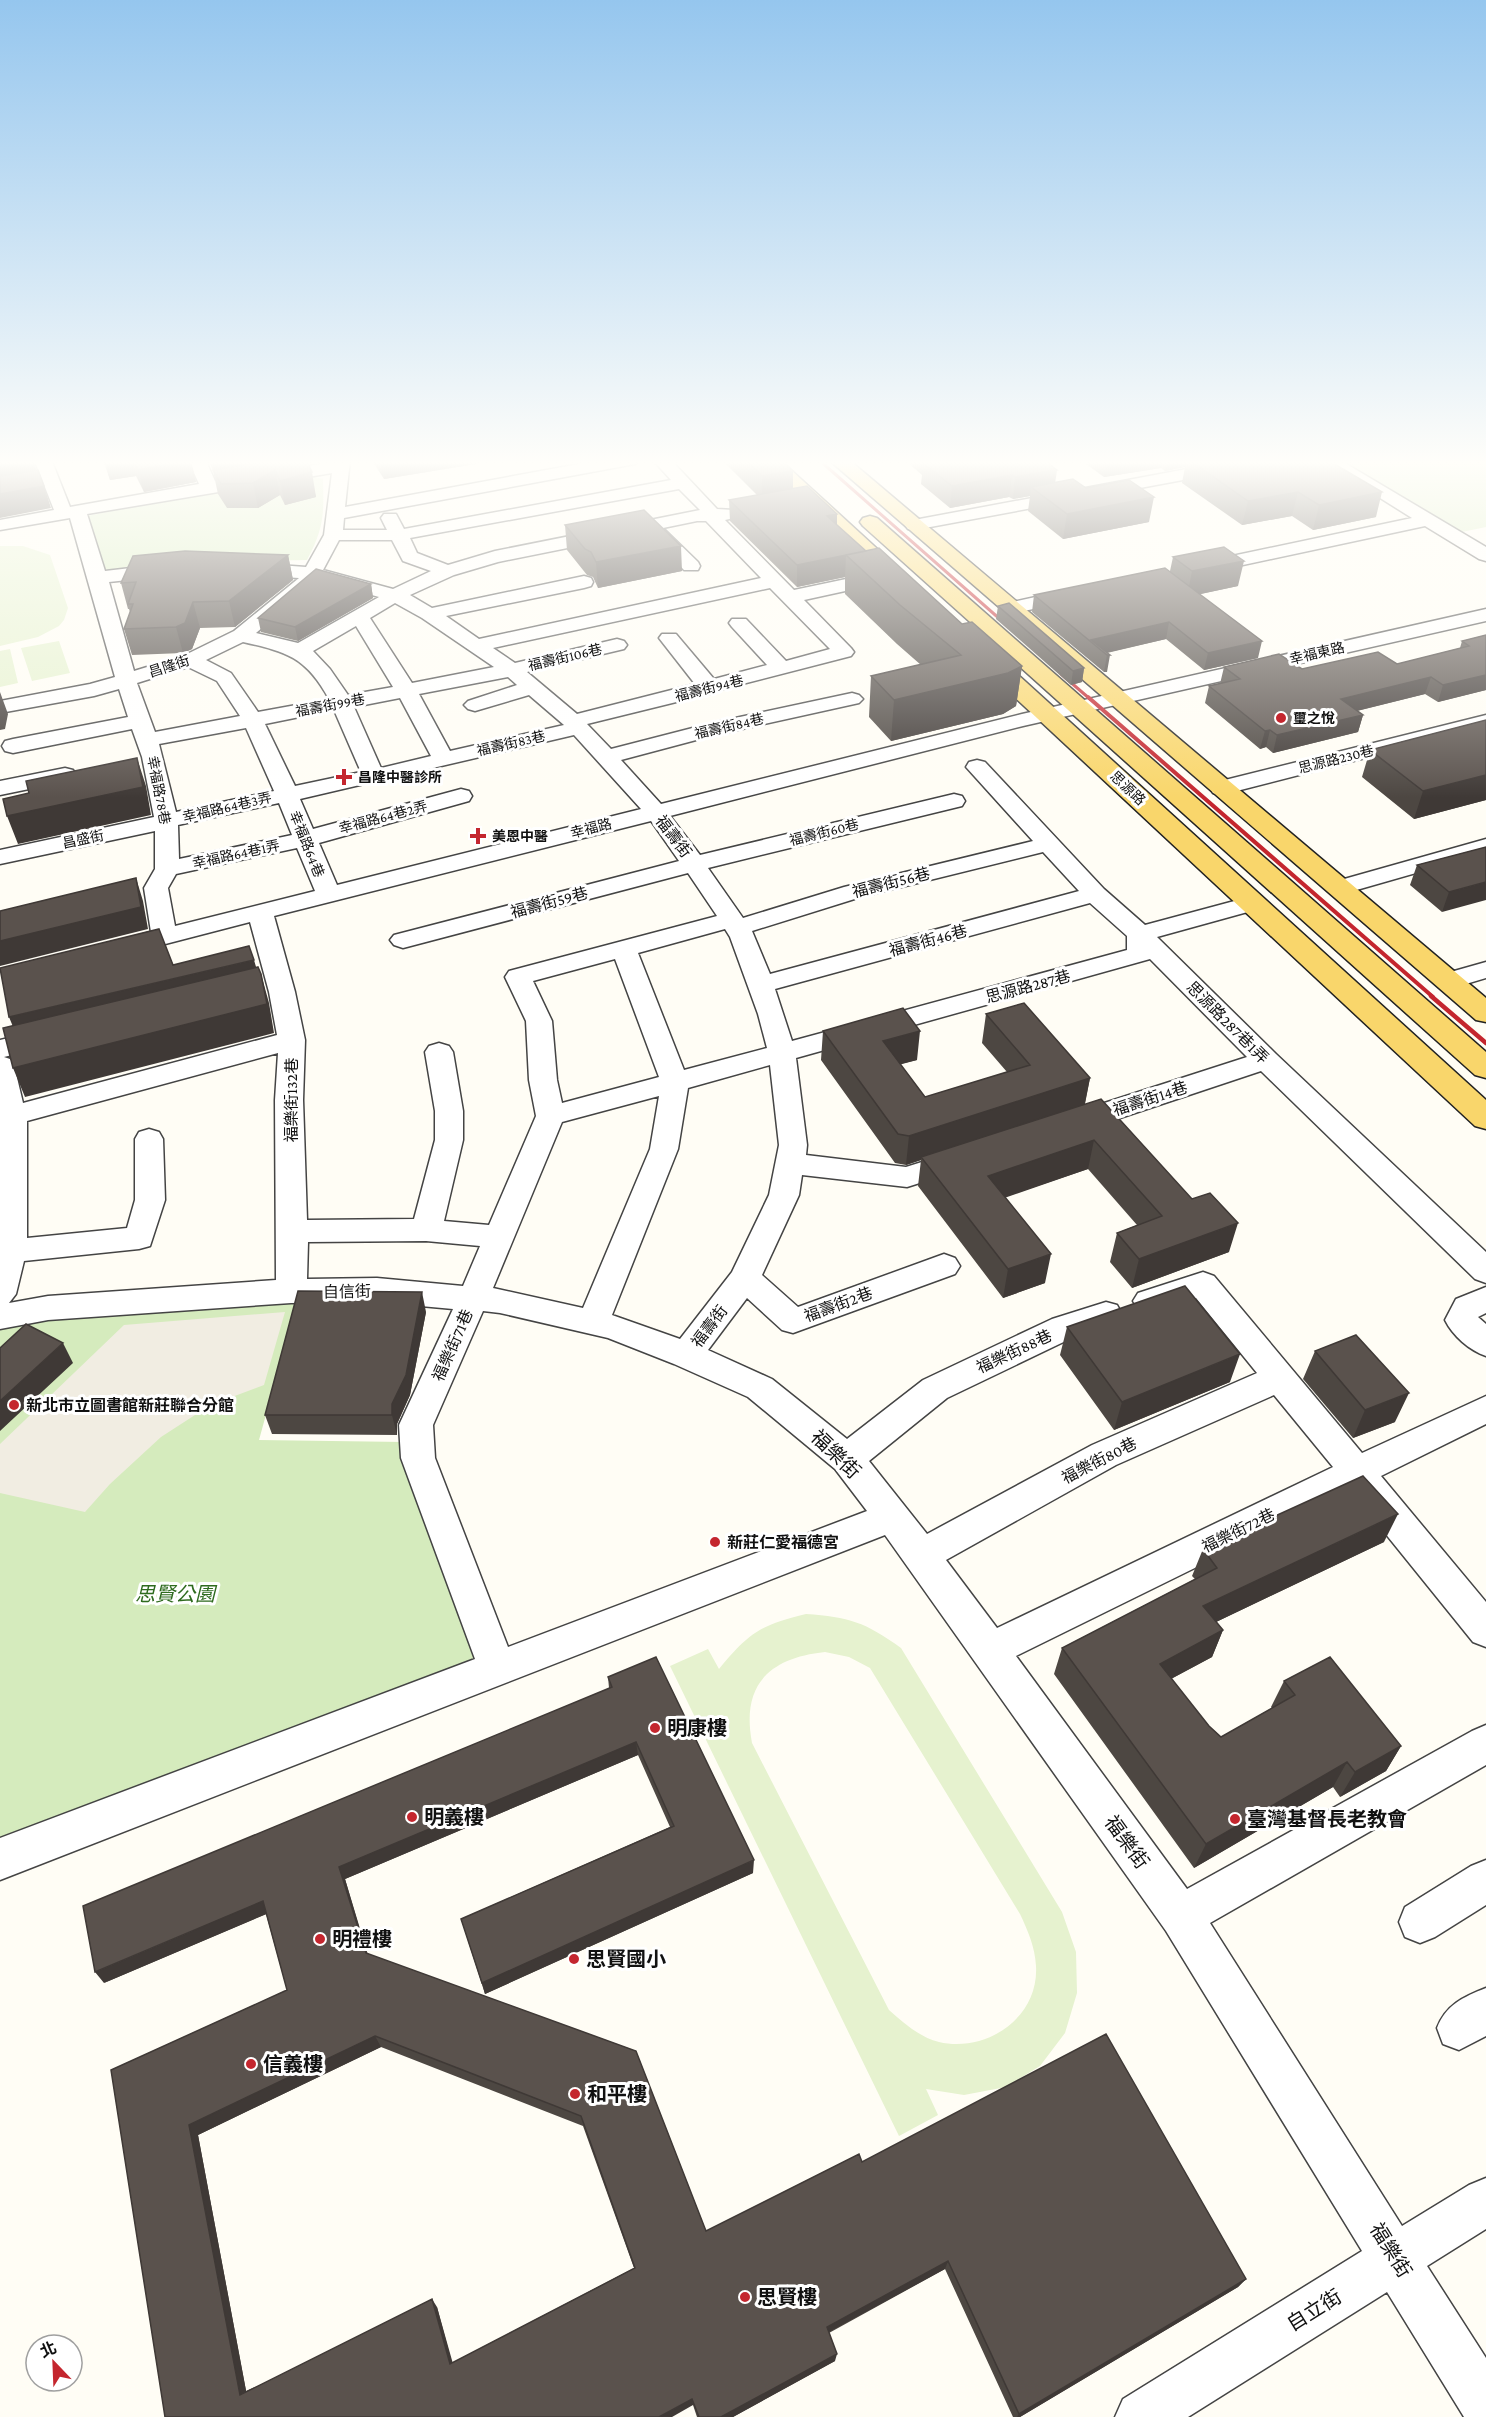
<svg xmlns="http://www.w3.org/2000/svg" width="1486" height="2417" font-family="'Crimson Pro','Noto Sans TC',serif">
<rect width="100%" height="100%" fill="#fffdf5"/>
<path fill="#d5ebbd" d="M1333 459H1486V527L1457 533Z
M314 477 323 479C324 515 324 528 307 560L188 562 102 570 87 516 226 489Z
M297 1302 259 1440 404 1442 483 1663 0 1848V1329L49 1320Z"/>
<path fill="#e6f2cf" fill-rule="evenodd" d="M0 546H23L50 555 68 608 64 620 59 626 38 637 0 646Z
M59 641 70 673 32 681 21 648Z
M10 649 18 683 0 687V651Z
M806 1614C849 1617 865 1622 901 1648L1062 1912 1076 1952 1077 1993 1065 2033 1040 2066 1006 2087 964 2095 926 2089 938 2115 899 2136 670 1666 708 1649 719 1669C749 1633 760 1625 806 1614ZM825 1652 849 1657 870 1668 1020 1914C1028 1931 1035 1947 1036 1966 1039 2018 986 2053 939 2042 919 2037 904 2023 889 2010L752 1743C741 1685 769 1658 825 1652Z"/>
<path fill="#f1ede2" d="M285 1312 264 1385 232 1397 195 1415 161 1437 110 1484 85 1512 0 1493V1444L124 1325Z"/>
<g fill="none" stroke-linecap="round" stroke-linejoin="round">
<defs>
<path id="minor" d="M34 459H51L70 507 199 484 188 459H205L215 481 333 462 334 459H350L345 507 606 459H643L635 464 344 518 343 530H387L381 518 384 514H396L404 529 671 480 652 459H670L717 509 734 510 737 514 734 518 725 520 794 590 884 571 891 573 893 577 891 581 804 600 851 648 854 652 851 656 719 690 717 692 587 724 611 749 712 723 852 693 859 695 863 699 859 703 715 735 621 760 661 804 1022 714 1486 609V621L1023 726 670 816 700 855 954 794 962 796 965 801 962 806 708 868 743 918 844 887 1033 841 966 767 969 762 977 760 985 762 1104 889 1145 925 1253 896 1262 898 1265 903 1262 908 1157 937 1276 1054 1486 1252V1283L1475 1279 1261 1071 1084 1130 1074 1133 1064 1130 1060 1123 1064 1116 1247 1057 1150 959 796 1058 807 1145 806 1155 906 1167 957 1151 967 1154 972 1161 967 1168 907 1187 802 1175 799 1195 762 1275 798 1307 944 1254 955 1258 960 1266 955 1274 793 1333 782 1330 747 1298 708 1350 772 1379 847 1439 923 1380 1052 1319 1106 1302 1117 1305 1122 1314 1117 1323 1074 1337 947 1398 869 1461 927 1534 1092 1445 1257 1373 1196 1298 1149 1313 1138 1309 1133 1301 1138 1293 1203 1272 1214 1276 1362 1453 1486 1396V1424L1381 1476 1486 1602V1647L1473 1642 1351 1491 1016 1656 1187 1889 1472 1731 1486 1725V1765L1210 1923 1402 2226 1469 2185 1486 2178V2229L1427 2266 1486 2358V2417H1464L1387 2292 1188 2417H1115L1123 2399 1362 2251 1166 1931 885 1535 0 1880V1838L475 1659 401 1458 399 1425 453 1309 377 1302 291 1303 48 1320 0 1329V1040L46 1029 56 1032 60 1038 56 1044 4 1057 10 1059 14 1065 23 1103 277 1035 269 992 250 922 146 949 137 946 133 941 137 936 151 932 144 888 155 869V831L0 864V850L154 817 142 757 132 729 13 753 5 751 2 746 5 741 13 739 128 717 119 689 94 696 0 713V701L90 684 115 677 70 518 0 530V520L54 510ZM332 473 324 535 306 567 252 563 245 565 243 569 245 573 252 575 299 578 234 631 183 656 134 671 109 582 165 576 172 574 174 570 172 566 165 564 105 571 87 514ZM679 489 700 510 495 551 448 565 417 553 410 538ZM697 521H706L761 578 479 639 446 616 584 588 591 586 593 582 591 578 584 576 432 608 410 595 454 575 498 562 647 532 684 570H698L700 566 698 562 663 528ZM339 540H392L403 561 431 571 393 589 323 570ZM318 580 379 597 298 643 256 633ZM770 588 830 649 786 661 746 619H732L729 623 732 627 767 665 714 679 676 634H662L659 638 695 684 577 714 527 672 624 649 627 645 624 641 617 639 515 663 493 648ZM395 603 422 618 494 667 412 683 370 618ZM356 626 393 687 348 695 330 669 313 651ZM243 642C287 652 306 657 329 699L258 712 231 673 206 660ZM188 667 217 681 240 716 155 732 137 683ZM508 677 517 685 468 701 464 705 468 709 475 711 529 695 564 725 450 751 419 694ZM400 698 431 756 381 768 354 707ZM334 710 361 772 295 786 265 724ZM246 728 274 791 176 812 159 744ZM574 735 641 809 337 885 319 843 469 801 472 796 469 791 461 789 313 829 300 799ZM279 803 292 835 179 859 178 825ZM651 821 679 861 394 935 390 940 394 945 403 948 688 873 717 916 509 971 505 977 526 1021 529 1080 536 1116 489 1225 444 1221 463 1140V1111L453 1052 449 1046 439 1043 429 1046 425 1052 435 1111V1140L414 1219 307 1220 303 1100 305 1040 295 992 274 916ZM297 848 315 891 175 926 168 888 176 874ZM1043 852 1079 891 770 974 752 931 861 897ZM1090 903 1127 936V950L792 1041 775 989ZM725 929 730 937 758 1014 767 1048 684 1070 638 953ZM615 959 659 1077 562 1103 557 1080 552 1021 533 981ZM278 1053 275 1100 276 1280 48 1296 9 1303 16 1294 24 1261 139 1249 150 1246 165 1200 163 1139 159 1132 149 1129 139 1132 135 1139V1200L127 1228 27 1238V1121ZM770 1065 779 1145 769 1195 732 1272 680 1339 612 1315 678 1149 688 1088ZM659 1096 650 1149 583 1308 493 1288 562 1122ZM426 1241 480 1246 463 1286 377 1278 307 1279 308 1242ZM483 1311 500 1313 608 1338 674 1364 748 1397 835 1469 867 1511 508 1647 435 1458 433 1425ZM1274 1395 1333 1467 997 1628 946 1560 1116 1465Z
M1240 459H1277L1269 464 914 530 908 529 905 525 908 521 914 520Z
M1318 459H1338L1486 547V561L1479 559 1425 526 1201 574 1194 572 1192 568 1194 564 1412 518Z
M1072 589 1079 591 1082 595 1079 599 1010 614 1003 612 1000 608 1003 604Z
M1486 715V727L1221 795 1213 793 1210 788 1213 783Z
M65 768 73 770 76 775 73 780 0 795V781Z
M1486 839V853L1339 895 1330 893 1327 888 1330 883Z
M1486 962V978L1449 989 1440 987 1436 981 1440 975Z
M1486 1287V1313L1478 1317 1486 1324V1356C1469 1350 1453 1336 1445 1320L1456 1299Z
M1486 1860V1905L1435 1937 1420 1943 1405 1937 1399 1922 1405 1907 1471 1866Z
M1486 1988V2036L1459 2050 1443 2044 1437 2028C1446 2005 1463 1997 1486 1988Z"/>
<path id="major" d="M759 459H779L908 577 911 581 908 585 901 587 894 585Z
M828 459H848L1486 998V1022L1476 1020Z
M870 516 877 518 1486 1052V1078L1475 1075 863 526 860 522 863 518Z
M986 651 994 653 1486 1100V1129L1475 1126 978 663 975 658 978 653Z"/>
</defs>
<use href="#minor" stroke="#444" stroke-width="3"/>
<use href="#major" stroke="#222" stroke-width="3"/>
<use href="#minor" fill="#fff" fill-rule="evenodd"/>
<use href="#major" fill="#f9d66b" fill-rule="evenodd"/>
<path stroke="#c4262e" stroke-width="3" d="M818 459 1010 628
M1061 674 1090 699"/>
<path stroke="#c4262e" stroke-width="4" d="M1088 697 1433 997"/>
<path stroke="#c4262e" stroke-width="4.5" d="M1431 996 1486 1043"/>
</g>
<path fill="#4d4742" fill-rule="evenodd" d="M100 459H190L196 482 144 492 136 476 110 480 104 462H102Z
M208 459H329L326 461 308 464 316 497 285 505 280 495 258 508H227L218 494 213 471Z
M371 459H506L384 479Z
M721 459H781L793 471V489L837 525 866 551 962 624 1022 666 1016 706 1003 714 891 741 869 717 871 676 921 665 897 644 845 594V577L797 587 730 521 729 500 757 495Z
M907 459H1043L1055 482 1086 488 1149 522 1063 539 1028 511 1030 496 1013 499 1009 497 950 508 921 484 922 475 907 462Z
M1079 459H1326L1376 517 1313 530 1292 516 1242 525 1182 483 1185 467 1165 471 1161 468 1104 477Z
M565 525 682 571 598 588 593 577 587 575 567 550Z
M288 555 293 580 235 627 200 628 192 649 183 653 132 655 124 629 130 612 129 609H128L121 583Z
M1173 557 1238 586 1200 594 1258 658 1204 670 1166 639 1107 653V672H1104L1032 612 1034 595 1170 571Z
M371 584 373 598 298 641 261 632 258 618Z
M998 606 1084 668 1082 682 1071 685 996 619Z
M1486 635V690L1438 702 1425 694 1357 711 1363 715 1358 732 1273 753 1266 747 1260 749 1205 703 1209 686 1220 684 1224 667 1302 669 1397 664 1460 648 1462 641Z
M1486 720V800L1414 819 1362 777 1370 750Z
M1486 847 1442 912 1410 885 1417 865Z
M986 1014 1090 1078 1085 1104 1229 1252 1132 1288 1110 1262 1117 1233 1137 1225 1088 1169 1005 1197 1045 1283 1003 1298 918 1186 921 1160 906 1165 895 1163 821 1060 823 1031 917 1060 900 1064 925 1097 1007 1072 982 1043Z
M426 1312 410 1395 397 1424V1435L272 1434 265 1415Z
M1067 1327 1230 1382 1114 1430 1060 1355Z
M1315 1351 1395 1422 1353 1438 1303 1379Z
M1384 1542 1216 1622 1223 1630 1212 1657 1171 1679 1209 1726 1221 1737 1272 1708 1271 1707 1284 1681 1401 1746 1386 1771 1340 1797 1333 1787 1194 1868 1054 1674 1062 1648 1195 1579 1192 1576 1203 1549Z
M608 1677 753 1873 485 1994 461 1919 670 1827 638 1755 345 1879 367 1954 636 2051 706 2231 862 2162 1246 2279 1238 2287 1020 2417H1013L945 2269 829 2333 835 2361 733 2417H697L693 2405 165 2417 111 2070 287 1990 266 1914 104 1983 609 1688ZM381 2047 583 2126 634 2268 452 2363 437 2307 246 2391 198 2135Z"/>
<path fill="#3f3936" d="M15 459H33L39 478 0 485V462Z
M104 459H132L136 476 110 480Z
M212 459H329L326 461 218 478 216 475Z
M381 459H506L384 479Z
M1107 459H1162L1161 468 1104 477Z
M1167 459H1186L1185 467 1165 471Z
M191 460 196 482 144 492 138 470Z
M275 470 280 495 258 508 253 483Z
M1057 470 1054 491 1031 487 1030 496 1013 499 1015 477Z
M793 471V495L762 500V476Z
M312 472 316 497 285 505 280 481Z
M1012 475 1009 497 950 508 952 486Z
M44 486 51 508 0 518V494Z
M1298 492 1292 516 1242 525 1248 501Z
M1382 492 1376 517 1313 530 1319 505Z
M1154 497 1149 522 1063 539 1067 514Z
M837 514V535L827 516Z
M681 546 682 571 598 588 596 562Z
M288 555 293 580 235 627 229 601Z
M846 555 845 577 797 587V565Z
M1244 561 1238 586 1187 597 1192 571Z
M371 584 373 598 298 641 295 627Z
M193 602 200 628 192 649 183 653 176 627Z
M1169 622 1166 639 1105 653 1091 640Z
M1262 641 1258 658 1204 670 1208 653Z
M1107 655H1110L1107 672H1104Z
M1022 666 1016 706 1003 714 891 741 894 700Z
M1084 668 1082 682 1071 685 1073 671Z
M1486 675V690L1438 702 1443 685Z
M1431 677 1425 694 1336 716 1341 699Z
M0 692 8 714 5 729 0 730Z
M1363 715 1358 732 1273 753 1277 735Z
M1270 730 1266 747 1260 749 1265 731Z
M137 758 146 786 151 815 18 844 7 816Z
M1486 775V800L1414 819 1423 791Z
M136 878 143 901 148 929 0 966V941Z
M1486 882V900L1442 912 1449 892Z
M254 960 259 977 16 1034 9 1017Z
M261 974 269 1003 274 1033 25 1097 13 1068Z
M920 1031 917 1060 880 1070 883 1041Z
M1090 1078 1084 1107 921 1157V1160L906 1165 909 1136Z
M1094 1140 1088 1169 984 1205 988 1176Z
M1238 1223 1229 1252 1132 1288 1139 1259Z
M1051 1254 1045 1283 1003 1298 1008 1269Z
M422 1292 426 1312 410 1395 397 1424V1435L392 1415V1404Z
M63 1343 73 1363 0 1431V1401Z
M1240 1354 1230 1382 1114 1430 1122 1402Z
M1409 1393 1395 1422 1353 1438 1365 1410Z
M1398 1514 1384 1542 1193 1633 1203 1606Z
M1223 1630 1212 1657 1150 1690 1160 1664Z
M636 1742 638 1755 345 1879 371 1965 366 1953 339 1867Z
M1401 1746 1386 1771 1340 1797 1355 1772Z
M1347 1762 1333 1787 1194 1868 1206 1844Z
M754 1860 753 1873 485 1994 482 1983Z
M263 1901 269 1913 104 1983 95 1972Z
M375 2036 381 2047 198 2135 248 2401 240 2395 189 2125Z
M948 2261 945 2269 825 2334 827 2327Z
M1246 2279 1238 2287 1020 2417H1017L1019 2414Z
M432 2299 437 2307 455 2371 450 2364Z
M837 2354 835 2361 733 2417H721Z
M692 2399 693 2405 672 2417H659Z"/>
<path fill="#5a524d" stroke="#3f3936" stroke-width="1.5" fill-rule="evenodd" d="M0 459H15L0 462Z
M133 459H190L191 460 138 470Z
M279 459H306L312 472 280 481 275 470 253 483 221 484 213 470Z
M745 459H781L793 471 762 476Z
M930 459H1043L1057 470 1015 477 1012 475 952 486 923 463 932 461Z
M1188 459H1326L1382 492 1319 505 1298 492 1248 501Z
M38 470 44 486 0 494V476Z
M1073 479 1086 488 1129 480 1154 497 1067 514 1031 487Z
M807 486 837 514 827 516 866 551 797 565 729 500Z
M644 510 681 546 596 562 591 552 585 549 565 525Z
M1224 547 1244 561 1192 571 1173 557Z
M879 548 962 624 972 622 1022 666 1008 673 894 700 871 676 961 655 900 605 846 555Z
M185 551 288 555 229 601 193 602 185 623 176 627 124 629 133 604H128L136 582 121 583 133 556Z
M1165 568 1262 641 1208 653 1169 622 1091 640 1110 655H1107L1034 595Z
M316 569 371 584 295 627 258 618Z
M1009 603 1084 668 1073 671 998 606Z
M1486 635V675L1443 685 1431 677 1341 699 1363 715 1277 735 1270 730 1265 731 1209 686 1240 679 1224 667 1279 654 1302 669 1378 652 1397 664 1469 646 1462 641Z
M1486 720V775L1423 791 1370 750Z
M137 758 143 787 7 816 3 799 29 793 26 781Z
M1486 847V882L1449 892 1417 865Z
M136 878 141 907 0 941V911Z
M159 929 173 965 249 946 254 960 9 1017 0 968Z
M258 967 261 974 267 1004 13 1068 3 1028Z
M1024 1003 1090 1078 909 1136 898 1134 823 1031 903 1008 920 1031 883 1041 925 1097 1030 1065 986 1014Z
M1101 1099 1192 1199 1210 1193 1238 1223 1139 1259 1117 1233 1162 1216 1094 1140 988 1176 1051 1254 1008 1269 921 1157Z
M1185 1286 1240 1354 1122 1402 1067 1327Z
M298 1291 422 1292 406 1375 392 1404V1415H265Z
M26 1324 63 1343 0 1401V1348Z
M1356 1335 1409 1393 1365 1410 1315 1351Z
M1363 1476 1398 1514 1203 1606 1223 1630 1160 1664 1209 1726 1221 1737 1295 1695 1284 1681 1330 1657 1401 1746 1355 1772 1347 1762 1206 1844 1062 1648 1217 1568 1203 1549Z
M656 1657 754 1860 482 1983 461 1919 674 1826 636 1742 339 1867 366 1953 636 2051 706 2231 859 2154 862 2162 1106 2034 1246 2279 1019 2414 948 2261 827 2327 837 2354 721 2417H699L692 2399 659 2417H165L111 2070 287 1990 263 1901 95 1972 83 1906 612 1687 608 1677ZM375 2036 581 2116 635 2268 450 2364 432 2299 240 2395 189 2125Z"/>
<linearGradient id="sky" x2="0" y2="1"><stop stop-color="#95c6ee"/><stop offset="0.58" stop-color="#fffefa"/><stop offset="1" stop-color="#fffefa" stop-opacity="0"/></linearGradient>
<rect width="1486" height="798" fill="url(#sky)"/>
<g fill="#c4262e" stroke="#fff" stroke-width="2">
<circle cx="1281" cy="718" r="6"/>
<path d="M341 768h6v6h6v6h-6v6h-6v-6h-6v-6h6z"/>
<path d="M475 827h6v6h6v6h-6v6h-6v-6h-6v-6h6z"/>
<circle cx="14" cy="1405" r="6"/>
<circle cx="715" cy="1542" r="6"/>
<circle cx="655" cy="1728" r="6"/>
<circle cx="412" cy="1817" r="6"/>
<circle cx="1235" cy="1819" r="6"/>
<circle cx="320" cy="1939" r="6"/>
<circle cx="574" cy="1959" r="6"/>
<circle cx="251" cy="2064" r="6"/>
<circle cx="575" cy="2094" r="6"/>
<circle cx="745" cy="2297" r="6"/>
</g>
<g text-anchor="middle" stroke-width="6" stroke-linejoin="round" paint-order="stroke">
<g font-size="14" fill="#111" stroke="#fff">
<text transform="translate(1317 653) rotate(-13)" y="5">幸福東路</text>
<text transform="translate(565 657) rotate(-13)" y="5">福壽街106巷</text>
<text transform="translate(169 666) rotate(-18)" y="5">昌隆街</text>
<text transform="translate(709 688) rotate(-14)" y="5">福壽街94巷</text>
<text transform="translate(330 705) rotate(-11)" y="5">福壽街99巷</text>
<text transform="translate(729 726) rotate(-13)" y="5">福壽街84巷</text>
<text transform="translate(511 743) rotate(-13)" y="5">福壽街83巷</text>
<text transform="translate(1336 759) rotate(-14)" y="5">思源路230巷</text>
<text transform="translate(1128 788) rotate(43)" y="5">思源路</text>
<text transform="translate(159 790) rotate(79)" y="5">幸福路78巷</text>
<text transform="translate(227 807) rotate(-13)" y="5">幸福路64巷3弄</text>
<text transform="translate(383 817) rotate(-15)" y="5">幸福路64巷2弄</text>
<text transform="translate(591 828) rotate(-14)" y="5">幸福路</text>
<text transform="translate(824 832) rotate(-14)" y="5">福壽街60巷</text>
<text transform="translate(83 839) rotate(-12)" y="5">昌盛街</text>
<text transform="translate(307 844) rotate(68)" y="5">幸福路64巷</text>
<text transform="translate(236 854) rotate(-12)" y="5">幸福路64巷1弄</text>
</g>
<g font-size="14" font-weight="bold" fill="#111" stroke="#fff" text-anchor="start">
<text x="1293" y="723">璽之悅</text>
<text x="358" y="782">昌隆中醫診所</text>
<text x="492" y="841">美恩中醫</text>
</g>
<g font-size="16" fill="#111" stroke="#fff">
<text transform="translate(674 836) rotate(53)" y="6">福壽街</text>
<text transform="translate(891 882) rotate(-14)" y="6">福壽街56巷</text>
<text transform="translate(549 902) rotate(-15)" y="6">福壽街59巷</text>
<text transform="translate(928 940) rotate(-15)" y="6">福壽街46巷</text>
<text transform="translate(1028 986) rotate(-15)" y="6">思源路287巷</text>
<text transform="translate(1228 1022) rotate(45)" y="6">思源路287巷1弄</text>
<text transform="translate(1150 1098) rotate(-18)" y="6">福壽街14巷</text>
<text transform="translate(291 1100) rotate(-90)" y="6">福樂街132巷</text>
<text transform="translate(347 1291) rotate(-1)" y="6">自信街</text>
<text transform="translate(838 1304) rotate(-20)" y="6">福壽街2巷</text>
<text transform="translate(709 1326) rotate(-53)" y="6">福壽街</text>
<text transform="translate(452 1345) rotate(-66)" y="6">福樂街71巷</text>
<text transform="translate(1014 1351) rotate(-25)" y="6">福樂街88巷</text>
<text transform="translate(1099 1460) rotate(-27)" y="6">福樂街80巷</text>
<text transform="translate(1238 1530) rotate(-26)" y="6">福樂街72巷</text>
</g>
<g font-size="16" font-weight="bold" fill="#111" stroke="#fff" text-anchor="start">
<text x="26" y="1411">新北市立圖書館新莊聯合分館</text>
<text x="727" y="1548">新莊仁愛福德宮</text>
</g>
<g font-size="20" fill="#111" stroke="#fff">
<text transform="translate(836 1454) rotate(44)" y="7">福樂街</text>
<text transform="translate(1127 1842) rotate(54)" y="7">福樂街</text>
<text transform="translate(1391 2250) rotate(58)" y="7">福樂街</text>
<text transform="translate(1314 2310) rotate(-32)" y="7">自立街</text>
</g>
<g font-size="20" font-style="italic" fill="#2f6b1f" stroke="#fff">
<text x="175" y="1601">思賢公園</text>
</g>
<g font-size="20" font-weight="bold" fill="#111" stroke="#fff" text-anchor="start">
<text x="667" y="1735">明康樓</text>
<text x="424" y="1824">明義樓</text>
<text x="1247" y="1826">臺灣基督長老教會</text>
<text x="332" y="1946">明禮樓</text>
<text x="586" y="1966">思賢國小</text>
<text x="263" y="2071">信義樓</text>
<text x="587" y="2101">和平樓</text>
<text x="757" y="2304">思賢樓</text>
</g>
</g>
<g transform="translate(54 2363) rotate(337)"><circle r="28" fill="#ffffff" stroke="#a0a0a0" stroke-width="1.5"/>
<path d="M0-4.5L10 22L0 15L-10 22Z" fill="#c4262e"/>
<text y="-9" font-size="16" font-weight="bold" text-anchor="middle" fill="#111111">北</text>
</g>
</svg>
